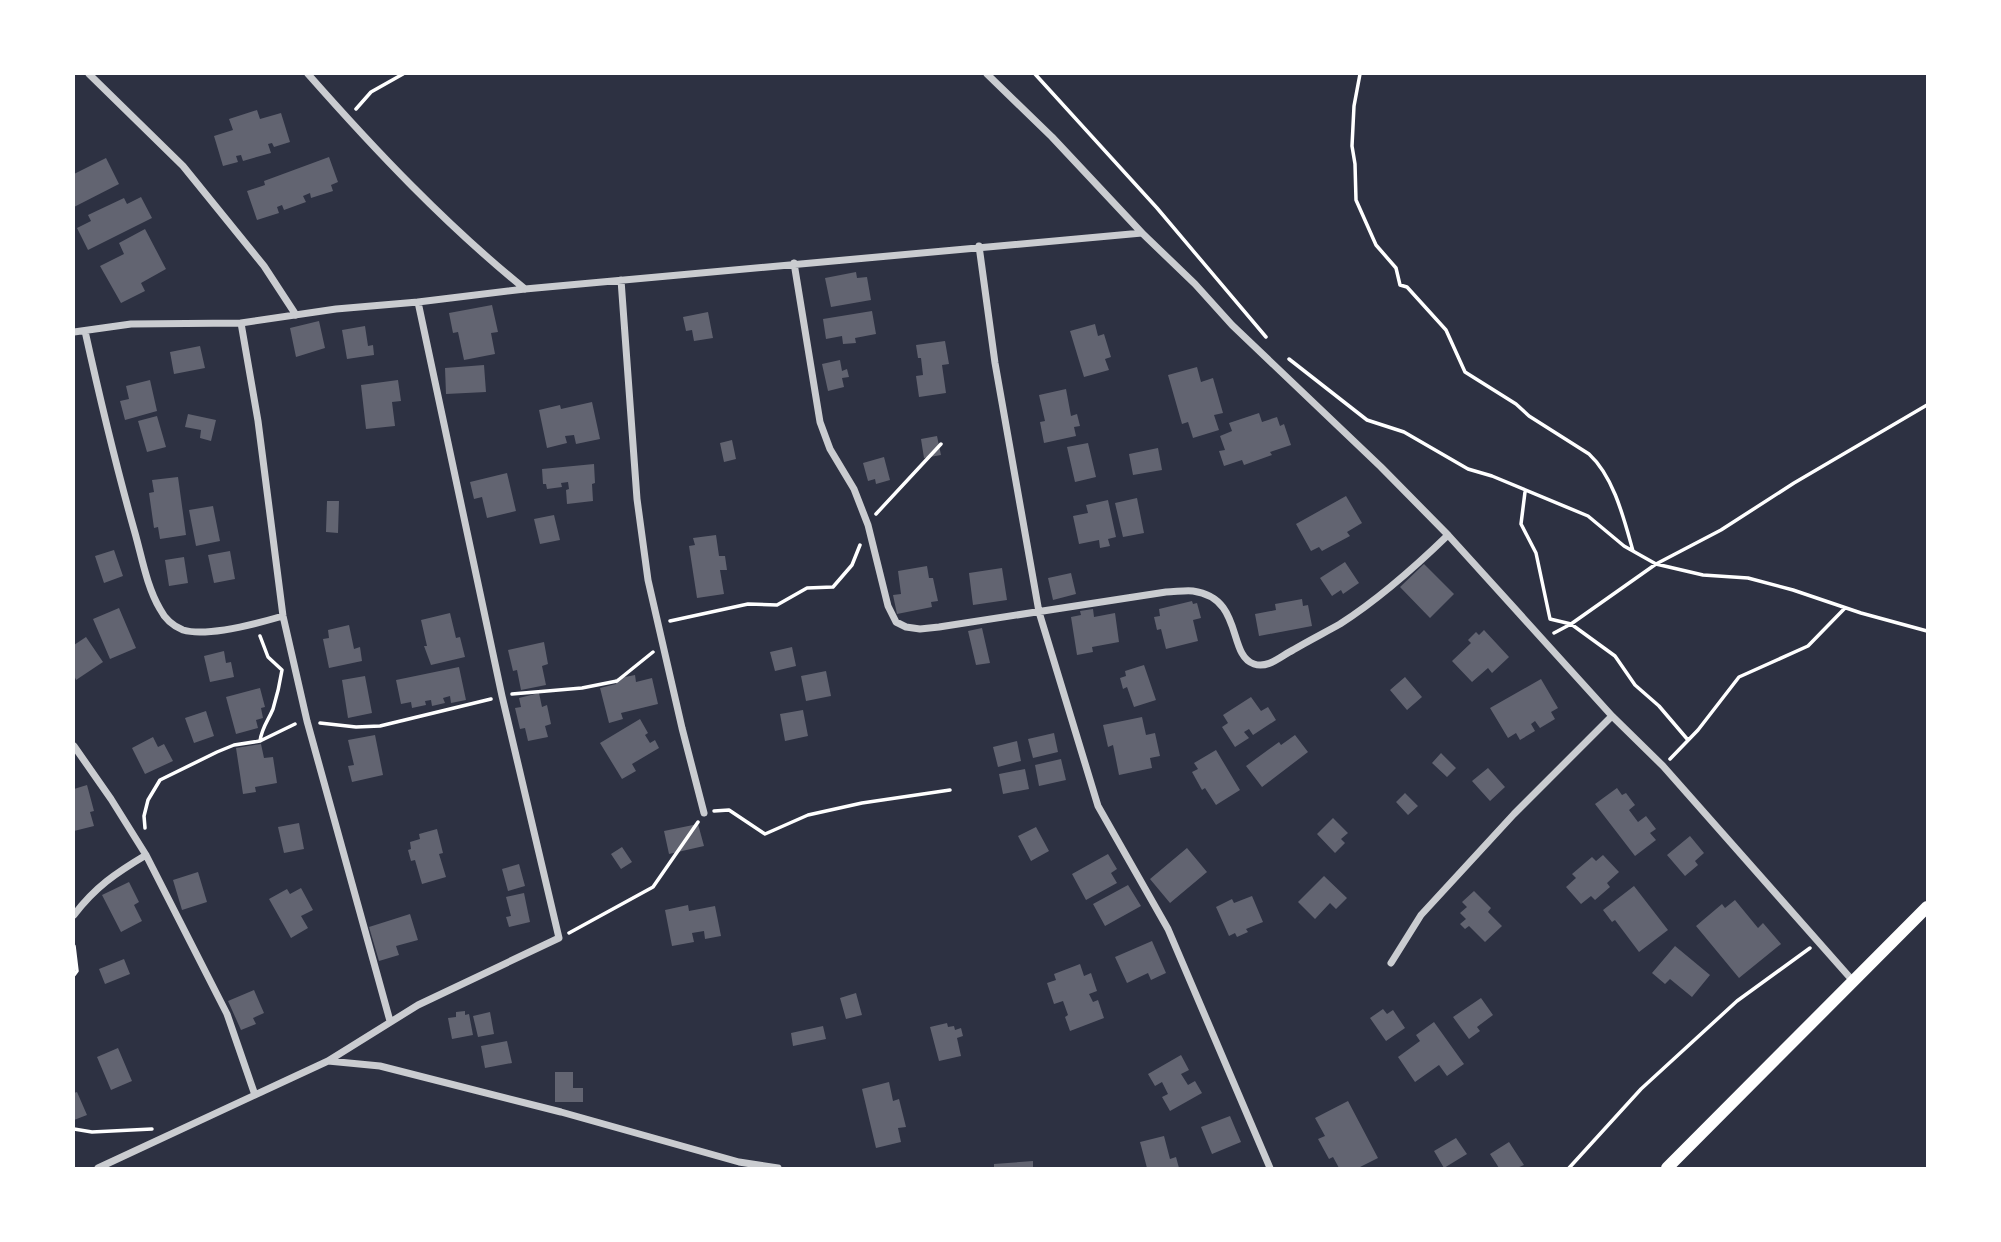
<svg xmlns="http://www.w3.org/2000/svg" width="2001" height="1242" font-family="'Archivo Narrow',sans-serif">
<rect width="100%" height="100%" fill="#2d3142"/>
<path fill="#626471" d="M257 110 260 119 281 113 290 142 274 147 272 143 268 144 271 153 243 161 241 155 236 156 238 162 223 166 214 136 233 130 229 119Z
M329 157 338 182 331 185 333 191 311 198 310 193 303 196 306 202 284 210 282 205 277 207 279 213 257 220 247 191 265 185 264 181Z
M106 158 119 184 74 207V174Z
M141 197 152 218 88 250 77 228 91 221 88 215 124 198 127 204Z
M145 229 166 269 141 283 145 291 121 303 100 266 124 254 119 243Z
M856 272 857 278 867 277 871 300 831 307 825 278Z
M492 305 498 332 491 333 495 354 464 360 458 332 453 333 449 313Z
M872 311 876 334 855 338 856 343 843 344 842 336 826 339 823 319Z
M708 312 713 338 694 341 692 330 686 331 683 317Z
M319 321 325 348 296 357 290 328Z
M1095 324 1098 336 1104 334 1111 357 1105 359 1109 370 1084 377 1070 331Z
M365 326 368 346 373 345 374 355 347 359 342 330Z
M945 341 949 364 942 365 946 393 919 397 916 376 923 375 921 358H918L916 345Z
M200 346 205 368 174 374 170 352Z
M840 360 842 371 847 369 849 377 842 378 844 387 828 391 822 364Z
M484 365 486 392 446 394 445 368Z
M1197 367 1201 382 1213 378 1223 413 1214 415 1219 430 1193 438 1188 422 1182 424 1168 375Z
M150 380 157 411 125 420 120 401 129 399 126 386Z
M398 380 401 401 392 402 395 426 366 429 361 385Z
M1066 389 1071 416 1077 414 1080 426 1074 427 1076 436 1044 443 1040 422 1045 421 1039 395Z
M592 402 600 439 576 444 574 435 565 436 567 443 547 448 539 410 560 405 561 409Z
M1259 413 1262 422 1277 417 1280 426 1284 424 1291 445 1270 452 1272 455 1244 465 1242 460 1224 466 1219 451 1225 450 1220 436 1232 431 1229 423Z
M188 414 216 420 211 441 200 438 201 430 185 427Z
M157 416 166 447 147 452 138 421Z
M937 436 941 455 924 458 921 439Z
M732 440 736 459 724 462 720 443Z
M1088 443 1096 477 1075 482 1067 447Z
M1158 448 1162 470 1133 475 1129 454Z
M884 457 890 480 876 484 875 479 868 481 863 463Z
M594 464 595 483 592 484 593 501 567 504 566 490 569 489 568 482 561 483 562 487 547 489 546 484H543L542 469Z
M507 473 516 511 487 518 482 497 474 499 470 482Z
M178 477 186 535 160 539 158 527 154 528 149 493 154 492 152 480Z
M1346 496 1362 523 1347 532 1350 536 1322 551 1319 547 1311 551 1296 524Z
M1137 498 1144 533 1123 537 1115 503Z
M1108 500 1116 537 1108 539 1110 546 1100 548 1099 540 1079 544 1073 516 1088 513 1086 505Z
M327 501H339L338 533 326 532Z
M213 506 220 541 196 546 189 510Z
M554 515 560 540 540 544 534 519Z
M716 535 719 556H725L727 570H720L724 594 697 598 689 546 695 545 693 538Z
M114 550 123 576 104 583 95 556Z
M230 551 235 579 214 583 208 555Z
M184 557 188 583 169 586 165 560Z
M1345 562 1359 583 1343 594 1341 590 1332 596 1320 578Z
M1424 564 1454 594 1430 618 1400 587Z
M927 566 929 578H933L938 601 931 602 932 607 897 614 893 595 901 594 898 571Z
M1002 568 1007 600 973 605 969 573Z
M1071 573 1076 594 1053 600 1048 578Z
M1302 599 1303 606 1308 605 1312 626 1259 636 1255 614 1276 610 1275 604Z
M1192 601 1193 604 1197 603 1201 618 1193 620 1198 641 1166 649 1161 629 1157 630 1154 617 1160 616 1159 609Z
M119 608 136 648 110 659 93 619Z
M1093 609 1094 617 1115 613 1119 642 1092 647 1093 652 1077 655 1071 617 1081 615 1080 611Z
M450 613 456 638 460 637 465 657 431 665 424 646H427L421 620Z
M349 625 354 649 360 647 362 661 329 668 323 639 329 638 328 630Z
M982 628 990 663 976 665 968 631Z
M1484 630 1509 657 1492 673 1488 668 1472 682 1452 661 1471 643 1468 640 1476 632 1479 635Z
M86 637 103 662 76 680 74 675V645Z
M544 642 548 664 542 666 546 685 521 690 517 670 513 671 508 650Z
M792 647 796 666 775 671 770 652Z
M224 651 226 663 231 662 234 677 210 682 204 656Z
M1144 665 1156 700 1134 707 1127 687 1123 689 1120 678 1126 676 1125 671Z
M459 667 466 700 451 703 450 696 443 698 445 703 432 706 431 700 425 701 426 705 412 708 411 702 401 704 396 680Z
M826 671 831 696 806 701 801 676Z
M635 675 636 682 652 678 658 704 621 713 623 719 609 723 600 688 616 684 615 679Z
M365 676 372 713 348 718 342 680Z
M1405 677 1422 697 1407 710 1390 690Z
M1541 679 1558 708 1551 712 1555 719 1540 728 1535 721 1531 724 1535 731 1520 740 1516 733 1508 738 1490 708Z
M260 688 265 707 261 708 263 718 256 720 258 728 236 734 226 697Z
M539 693 542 707 547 705 551 724 545 726 548 737 528 741 525 728 520 729 515 708 521 707 519 698Z
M1251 697 1261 711 1268 707 1276 720 1253 735 1249 729 1244 732 1249 738 1235 747 1222 727 1228 723 1223 715Z
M803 710 808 736 785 741 780 714Z
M206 711 214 736 194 743 185 718Z
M1142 717 1146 735 1155 733 1160 756 1150 758 1152 768 1119 775 1113 745 1108 747 1103 725Z
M640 719 648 733 645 735 650 743 655 740 659 748 632 764 636 771 622 779 600 743Z
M1054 733 1058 752 1033 758 1028 739Z
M375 735 383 775 352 782 348 766 354 765 348 740Z
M1295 735 1308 752 1262 787 1246 766 1279 742 1281 745Z
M153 737 158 747 164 744 173 761 145 774 132 748Z
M1017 741 1021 761 998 767 993 747Z
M261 744 264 758 273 757 277 783 255 787 256 792 243 794 236 748Z
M1216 750 1240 790 1216 805 1205 788 1202 790 1192 772 1198 769 1194 763Z
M1441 753 1456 768 1447 777 1432 763Z
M1061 759 1066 780 1039 786 1035 765Z
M1488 768 1505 787 1490 801 1472 781Z
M1025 769 1029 789 1003 794 999 774Z
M87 785 94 811 90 812 94 826 74 831V789Z
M1617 788 1622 795 1626 793 1635 805 1629 810 1638 822 1646 816 1656 829 1650 833 1656 840 1635 856 1595 804Z
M1405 793 1418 806 1408 815 1396 802Z
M1333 818 1348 833 1341 839 1345 843 1335 853 1317 834Z
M299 823 304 849 284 853 278 827Z
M698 824 704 846 669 854 664 831Z
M1036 827 1049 851 1031 861 1018 836Z
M437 829 443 853 439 854 446 877 422 884 415 860 411 861 408 850 411 849 410 842 420 839 419 834Z
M1690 836 1704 853 1695 861 1698 865 1685 876 1667 855Z
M622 847 632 862 621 869 611 854Z
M1187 848 1207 872 1170 903 1150 879Z
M1108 854 1117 869 1111 873 1117 883 1086 900 1072 874Z
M1603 855 1619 872 1607 883 1610 887 1595 900 1591 896 1581 904 1566 887 1576 878 1572 874 1592 857 1596 861Z
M519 864 525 886 508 891 502 869Z
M198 872 207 902 182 910 173 880Z
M1324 876 1347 898 1336 909 1330 903 1315 919 1298 902Z
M129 882 139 902 134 905 142 921 121 932 102 895Z
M1128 885 1141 906 1105 926 1093 904Z
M1634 886 1668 930 1639 952 1615 920 1612 922 1603 910Z
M301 888 313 910 301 916 308 928 291 938 269 899 287 889 290 894Z
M1474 891 1491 908 1488 912 1502 926 1485 942 1469 926 1465 929 1460 924 1466 919 1460 913 1467 907 1462 902Z
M524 893 530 922 509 927 506 917 511 916 506 897Z
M1252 896 1263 922 1246 929 1248 932 1237 937 1235 933 1229 936 1216 907 1232 899 1234 903Z
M1735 900 1758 928 1763 923 1781 944 1739 978 1696 926 1722 904 1725 908Z
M688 905 689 911 715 906 721 936 705 939 704 931 692 933 694 942 672 946 665 910Z
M410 914 418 940 396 946 399 955 379 961 369 927Z
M1152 941 1166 973 1151 980 1148 973 1127 983 1115 957Z
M1675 946 1710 975 1692 997 1670 979 1665 984 1652 973Z
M124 959 130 974 105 984 99 969Z
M1080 964 1084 976 1091 973 1097 991 1089 994 1093 1002 1098 1000 1104 1018 1070 1031 1065 1017 1068 1015 1063 1001 1054 1004 1047 983 1056 980 1054 974Z
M254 990 264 1013 253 1018 256 1024 241 1030 228 1001Z
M856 993 862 1015 846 1019 840 998Z
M1481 998 1493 1015 1477 1027 1480 1031 1469 1039 1453 1017Z
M1383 1009 1387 1014 1393 1010 1405 1028 1386 1041 1370 1018Z
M465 1011V1015L469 1014 473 1035 452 1039 448 1018 456 1017V1012Z
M490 1012 494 1034 478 1037 473 1016Z
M1434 1022 1464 1064 1447 1076 1439 1065 1415 1082 1398 1057 1420 1041 1416 1035Z
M947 1023 948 1027 954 1026 955 1030 961 1028 963 1036 957 1038 961 1056 939 1061 930 1027Z
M823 1026 826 1039 793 1046 791 1033Z
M507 1041 512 1063 485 1068 481 1046Z
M118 1048 132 1081 111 1090 97 1057Z
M1181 1055 1189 1070 1181 1074 1188 1085 1195 1081 1202 1093 1170 1111 1162 1097 1168 1094 1162 1082 1155 1086 1148 1074Z
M555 1072H573V1088H583V1102H555Z
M889 1082 893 1101 899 1099 906 1127 898 1128 901 1142 876 1148 862 1089Z
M77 1092 87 1115 74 1120V1093Z
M1348 1101 1378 1158 1358 1168H1339L1333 1157 1329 1159 1318 1139 1325 1136 1315 1118Z
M1230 1116 1241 1142 1212 1154 1201 1127Z
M1164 1136 1170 1159 1176 1157 1179 1168H1147L1140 1142Z
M1456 1138 1467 1154 1444 1168 1434 1151Z
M1509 1142 1524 1165 1517 1168H1499L1490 1154Z
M1033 1161V1168H994V1164Z"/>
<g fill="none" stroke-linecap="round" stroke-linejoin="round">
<path stroke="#fff" stroke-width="3.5" d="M1035 74 1157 208 1266 337
M1360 74 1354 106 1352 146 1355 164 1356 200 1376 245 1396 268 1400 285 1407 287 1446 330 1465 372 1516 404 1529 416 1589 454C1614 477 1624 519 1633 551
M356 109 371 92 403 74
M1289 359 1367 420 1404 432 1468 469 1492 476 1588 516 1624 546 1656 564 1703 575 1748 578 1793 590 1861 613 1927 631
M1525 492 1521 524 1536 553 1550 619 1571 624 1615 656 1635 685 1659 706 1688 740
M876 514 941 444
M670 621 748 604 777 605 807 588 833 587 852 565 860 545
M1554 633 1571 624 1656 564 1721 530 1794 483 1927 405
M260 636 268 657 282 670C280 683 277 696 273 709 268 721 262 727 260 741
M512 694 582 688 617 681 653 652
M320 723 356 727 380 726 491 699
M1670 759 1698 730 1739 677 1808 646 1845 608
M714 811 729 810 765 834 808 815 862 803 950 790
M145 828 144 816 148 800 160 780 217 752 234 745 260 741 295 724
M569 933 653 887 698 822
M74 946 77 971 74 975
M74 1129 92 1132 152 1129
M1569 1168 1641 1089 1737 1001 1810 948"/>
<path stroke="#caccd0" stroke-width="7" d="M89 74 183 166 264 266 296 315
M308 74C375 150 446 225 525 289
M987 74 1052 137 1142 233
M979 246 995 363 1039 612 1098 806 1168 929 1270 1168
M794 263 820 422 830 449 854 489 868 525 888 606 896 622 906 627 920 629 939 627 1166 592C1175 592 1185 590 1193 591 1244 598 1227 655 1254 664 1268 669 1281 656 1293 650 1308 641 1324 633 1340 624 1379 599 1414 568 1448 535
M621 280 637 499 648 580 682 728 704 813
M241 323 258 421 283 616 307 721 390 1021
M85 331C100 399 116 466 135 533 142 558 147 587 160 609 165 619 173 626 183 630 206 637 259 623 283 616
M74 332 131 324 241 323 336 309 418 302 525 289 1142 233 1195 284 1232 325 1381 467 1448 535 1612 716 1663 766 1853 981
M74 746 111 799 146 855 227 1014 255 1095
M74 915C95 887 116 873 146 855
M1391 963 1421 915 1514 814 1612 716
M328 1061 418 1005 559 938 502 696 418 302
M98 1168 328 1061 380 1066 561 1112 739 1162 778 1168"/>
<path stroke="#fff" stroke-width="12" d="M1667 1168 1927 907"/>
</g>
<rect width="2001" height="1242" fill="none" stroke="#ffffff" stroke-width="150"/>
</svg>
